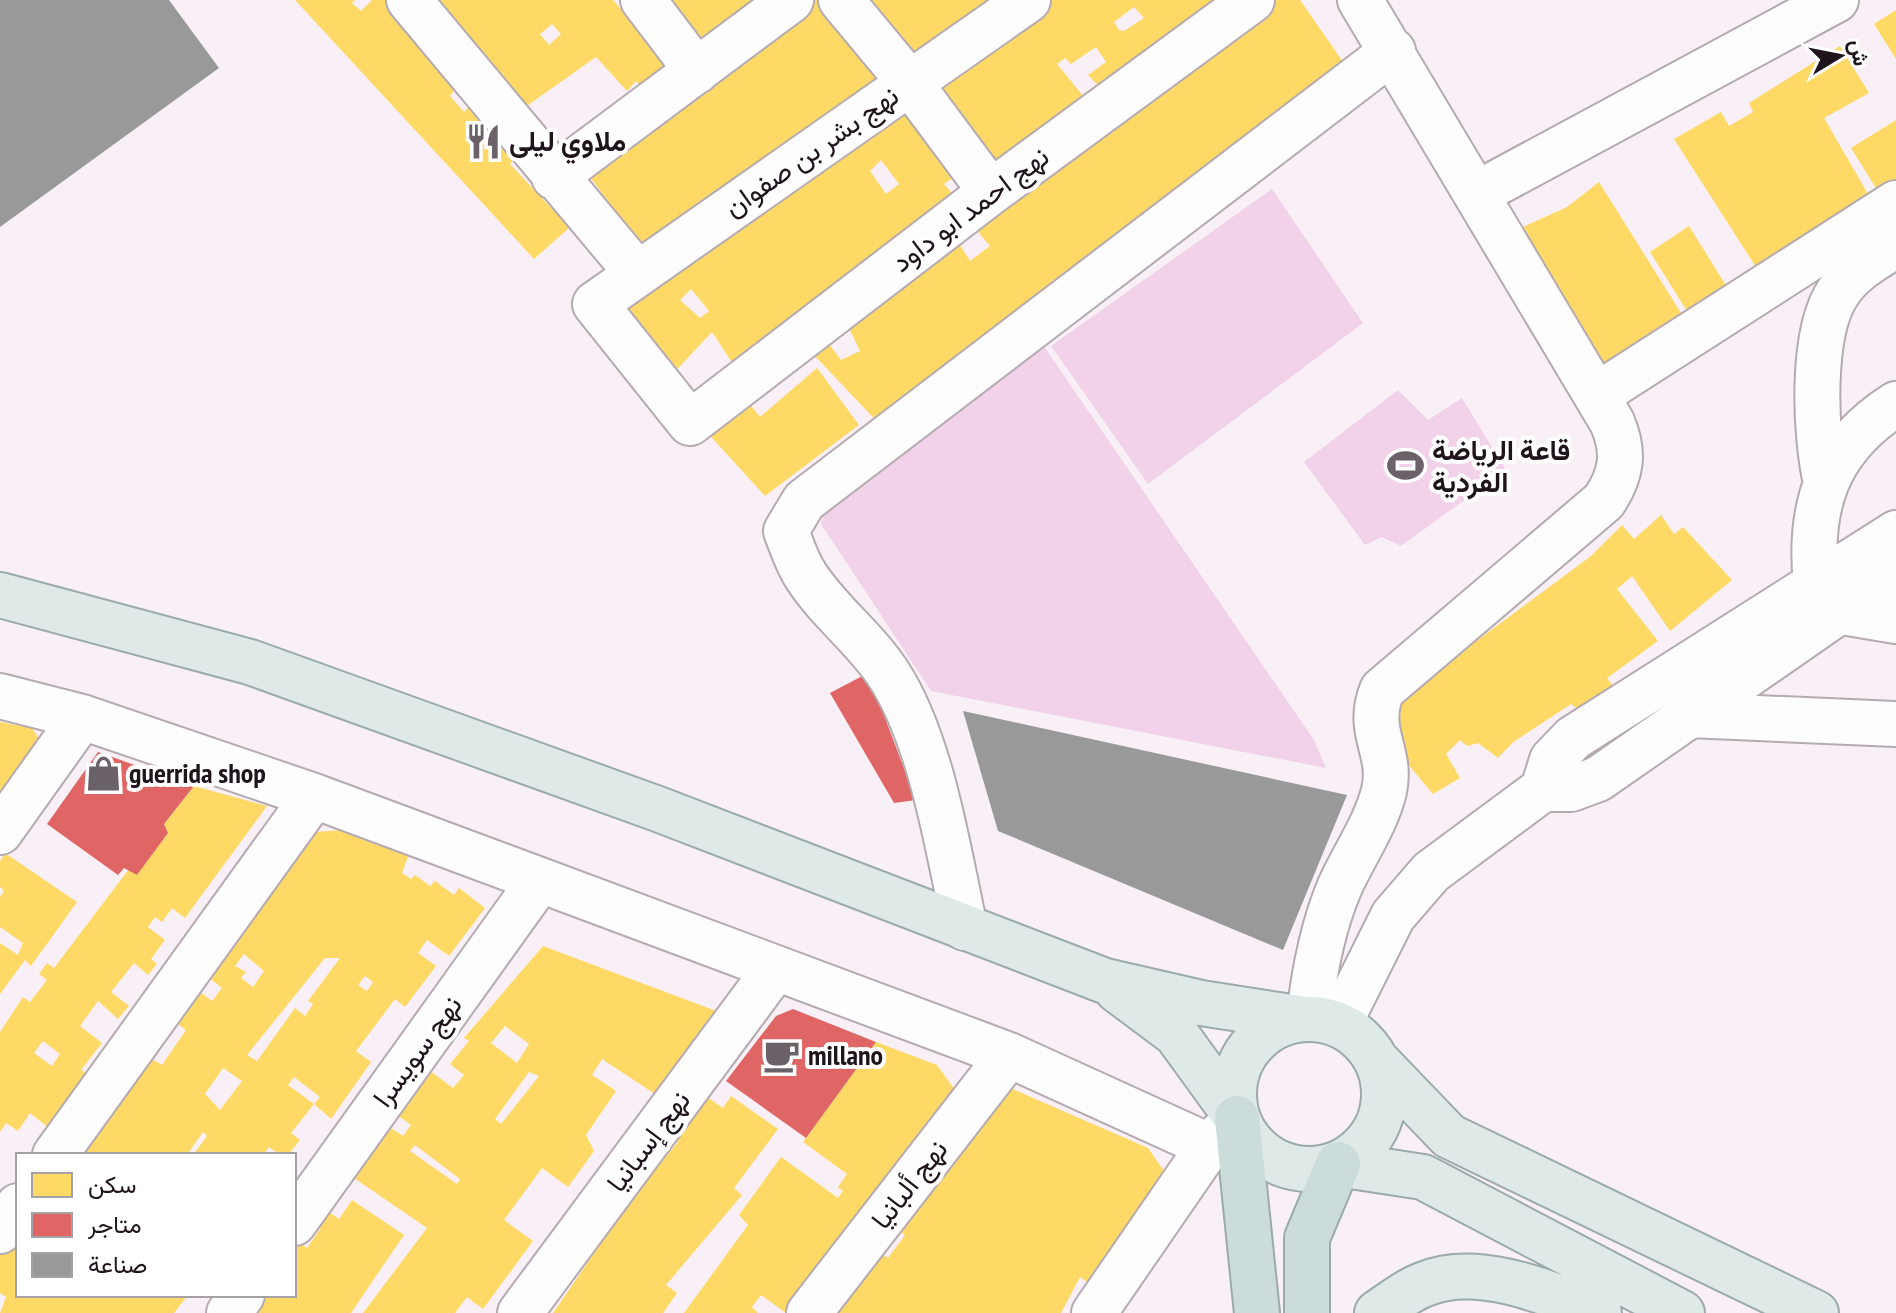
<svg xmlns="http://www.w3.org/2000/svg" width="1896" height="1313" font-family="'PT Sans Narrow',Vazirmatn,sans-serif">
<rect width="100%" height="100%" fill="#f8f0f6"/>
<path fill="#f1d2e9" d="M1272 189 1363 323 1148 484 1051 346Z
M1043 345 1314 740 1326 768 931 691 821 524 827 500Z
M1398 390 1428 420 1462 398 1506 470 1401 546 1382 537 1365 545 1304 462Z"/>
<path fill="#ffd966" fill-rule="evenodd" d="M295 0H355L352 3 361 11 372 0H385L457 87 450 96 464 112 473 102 490 119 481 130 491 141 502 130 519 151 510 164 555 212 563 205 577 221 534 259Z
M422 0H613L678 71 642 87 636 81 627 91 596 57 521 110ZM552 24 561 34 549 45 540 34Z
M659 0H778L698 57Z
M804 0H829L893 87 648 255 587 173Z
M865 0H1020L911 58Z
M1038 0H1230L1110 98 1088 75 1106 62 1096 47 1071 64 1065 58 1057 64 1093 108 1062 135 1051 119 1034 133 1045 147 994 172 927 85ZM1134 7 1144 18 1124 31 1119 30 1114 22Z
M1277 0H1300L1348 69 1055 279 1040 291 1047 301 884 429 813 354 829 344 841 360 860 351 850 330 898 286 960 245 970 261 990 246 974 227 1217 55 1253 24 1250 19Z
M1896 10V59L1874 24Z
M1840 46 1869 93 1824 118 1875 206 1761 275 1674 139 1721 112 1729 126 1753 112 1749 103Z
M896 95 962 172 944 184 960 202 910 247 900 234 735 367 712 332 667 380 613 317ZM881 160 899 184 886 194 870 171ZM691 289 709 311 700 318 680 300Z
M1896 120V191L1884 201 1851 148Z
M1599 182 1691 329 1605 375 1512 232 1567 207Z
M1689 226 1730 292 1690 316 1650 252Z
M817 368 859 425 765 496 703 428 745 398 760 417Z
M1661 515 1674 534 1683 527 1732 580 1670 631 1632 576 1617 589 1658 641 1607 678 1615 688 1582 713 1571 704 1512 743 1498 758 1478 743 1467 746 1460 740 1446 754 1460 778 1433 794 1407 763 1398 743 1397 706 1448 662 1591 556 1622 525 1634 539Z
M0 722 32 728 45 749 0 817Z
M194 786 267 806 185 918 172 908 162 922 155 917 148 927 165 940 151 959 157 964 148 975 134 963 111 992 129 1006 118 1019 98 1001 80 1026 102 1043 81 1070 86 1073 49 1128 30 1113 18 1131 6 1123 0 1132V1032L23 997 30 1002 47 980 39 974 47 963 54 968 129 869 137 875 142 868 168 833 164 824ZM43 1041 60 1054 52 1066 34 1053Z
M343 830 409 854 402 873 411 879 415 875 430 886 435 881 454 895 459 888 485 908 449 956 427 940 418 953 436 966 405 1007 395 999 356 1051 371 1062 331 1119 314 1104 291 1133 300 1140 288 1155H280L269 1147 263 1155H193L207 1136 203 1132 187 1155H75L141 1052 162 1065 186 1030 167 1016 192 986 212 1001 222 988 197 968 313 832ZM244 954 264 971 253 987 241 978 246 972 235 966ZM325 958H340L308 1001 313 1004 305 1016 295 1008 257 1061 247 1055ZM365 976 373 982 367 991 358 985ZM223 1068 242 1081 220 1110 205 1094ZM294 1077 320 1097 314 1104 288 1085Z
M5 853 77 902 31 966 25 960 0 994V943L18 955 23 943 0 927V897L4 891 0 887V861Z
M543 946 719 1012 655 1094 602 1059 592 1075 616 1091 586 1135 594 1151 568 1187 542 1168 504 1220 533 1241 483 1309 467 1297 455 1313H363L427 1228 351 1176 386 1125 403 1136 411 1125 393 1112 425 1067 453 1088 464 1075 450 1064 469 1041 464 1038ZM505 1026 529 1044 517 1063 491 1043ZM529 1072 539 1076 501 1124 495 1119ZM415 1145 460 1179 457 1184 410 1151Z
M876 1042 937 1065 955 1090 795 1313H786L761 1295 752 1307 758 1313H684L748 1225 739 1215 781 1157 838 1198 843 1191 838 1187 847 1174 803 1142Z
M1008 1087 1148 1148 1166 1174 1103 1293 1080 1277 1061 1313H826L874 1248 888 1258 905 1235 887 1223Z
M697 1090 723 1108 731 1096 778 1129 734 1188 742 1195 666 1285 677 1293 663 1313H553L637 1191 678 1142 662 1132Z
M352 1200 404 1235 351 1313H243L254 1295H294V1252L300 1243 307 1248 320 1229 305 1218 316 1203 339 1219Z
M18 1227V1295H188L174 1313H0L6 1297 0 1293V1251Z"/>
<path fill="#e06666" d="M868 673 916 800 894 803 830 693Z
M98 752 194 786 164 824 168 833 137 875 124 868 118 875 47 824Z
M793 1009 876 1042 806 1138 726 1081 776 1016Z"/>
<path fill="#999" d="M0 0H169L219 68 0 227Z
M963 711 1347 795 1283 950 998 831Z"/>
<g fill="none" stroke-linecap="round" stroke-linejoin="round">
<defs>
<path id="minor" d="M409 0 637 273
M643 0 697 71
M841 0 910 83 991 192
M1028 0 595 304 690 423 991 192 1252 0
M554 177 791 0
M1478 193 1836 0
M1597 395 1896 203
M1826 483C1815 435 1810 332 1839 291 1853 270 1876 258 1896 245
M1816 584C1808 506 1827 448 1896 404
M1836 611 1896 621
M0 696 82 717 314 796 540 880 1009 1055 1209 1146
M1689 715 1896 724
M1543 789 1552 760 1573 738 1896 533
M0 832 82 717
M965 928C948 850 932 742 889 675 866 639 829 612 806 576 797 563 792 546 786 531L804 501 1393 51
M1309 1017C1314 972 1322 928 1340 886 1354 855 1376 824 1384 791 1393 751 1365 733 1382 690L1604 501C1622 474 1625 452 1612 422L1360 0
M1339 1024 1393 916 1431 872 1543 789H1571L1598 779 1896 572
M55 1155 314 796
M294 1223 540 880
M0 1231 18 1206
M229 1313 242 1295
M520 1313 776 968
M809 1313 1009 1055
M1094 1313 1209 1146 1229 1126"/>
<path id="major" d="M0 595 250 662 658 809 1105 981 1201 1003 1298 1018
M1117 990 1176 1034 1237 1118
M1234 1094a75 75 0 1 1 150 0a75 75 0 1 1-150 0Z
M1377 1061 1449 1136 1816 1313
M1338 1164 1423 1177 1682 1313
M1377 1313C1392 1303 1408 1290 1425 1284 1478 1262 1549 1293 1599 1313"/>
<path id="highway" d="M1237 1118 1257 1313
M1307 1313V1238L1338 1164"/>
</defs>
<use href="#minor" stroke="#b4abb1" stroke-width="48"/>
<use href="#major" stroke="#9baaaa" stroke-width="48"/>
<use href="#highway" stroke="#9baaaa" stroke-width="48"/>
<use href="#minor" stroke="#fefdfe" stroke-width="44"/>
<use href="#major" stroke="#dfe9e8" stroke-width="44"/>
<use href="#highway" stroke="#ccdcdb" stroke-width="44"/>
</g>
<defs>
<symbol id="restaurant-bare" viewBox="-9 -9 18 18"><path d="M-5-6h1v4h1v-4h1v4h1v-4h1v5L-1.5 .5V6h-2V.5L-5-1ZM5-6V6H3V1.5H1.5Q1.5-4 5-6Z" fill="#6b6168" stroke="#fff" stroke-width="2.5" paint-order="stroke"/></symbol>
<symbol id="stadium-bare" viewBox="-9 -9 18 18"><path d="M0-5a6.5 5 0 1 0 0 10a6.5 5 0 1 0 0-10ZM-3.5-1.8h7v3.6h-7Z" fill="#6b6168" stroke="#fff" stroke-width="2.5" paint-order="stroke"/></symbol>
<symbol id="shop-bare" viewBox="-9 -9 18 18"><path d="M-5-2.5h2.3a2.7 3.5 0 0 1 5.4 0H5L5.5 6h-11ZM-1.5-2.5h3a1.5 2.3 0 0 0-3 0Z" fill="#6b6168" stroke="#fff" stroke-width="2.5" paint-order="stroke"/></symbol>
<symbol id="cafe-bare" viewBox="-9 -9 18 18"><path d="M-5.5-4.5H6V0H3Q3 3.5 0 3.5H-2.5Q-5.5 3.5-5.5 0ZM3-3.2v2h1.7v-2ZM-6 4.5H4V6H-6Z" fill="#6b6168" stroke="#fff" stroke-width="2.5" paint-order="stroke"/></symbol>
</defs>
<g fill-rule="evenodd">
<use href="#restaurant-bare" x="458" y="116" width="51" height="51"/>
<use href="#stadium-bare" x="1380" y="440" width="51" height="51"/>
<use href="#shop-bare" x="78" y="748" width="51" height="51"/>
<use href="#cafe-bare" x="756" y="1030" width="51" height="51"/>
</g>
<g text-anchor="middle" stroke-width="8" stroke-linejoin="round" paint-order="stroke">
<g font-size="28" font-weight="bold" fill="#1f141c" stroke="#fff" text-anchor="start">
<text x="509" y="151">ملاوي ليلى</text>
<text x="1432" y="460">قاعة الرياضة<tspan x="1432" dy="32">الفردية</tspan></text>
<text x="129" y="783">guerrida shop</text>
<text x="808" y="1065">millano</text>
</g>
<g font-size="28" fill="#1f141c" stroke="#fff">
<text transform="translate(811 151) rotate(-35)" y="10">نهج بشر بن صفوان</text>
<text transform="translate(970 209) rotate(-37)" y="10">نهج احمد ابو داود</text>
<text transform="translate(417 1051) rotate(-54)" y="10">نهج سويسرا</text>
<text transform="translate(648 1141) rotate(-53)" y="10">نهج إسبانيا</text>
<text transform="translate(909 1184) rotate(-52)" y="10">نهج ألبانيا</text>
</g>
</g>
<rect x="16" y="1153" width="280" height="144" fill="#ffffff" stroke="#a5a1a4" stroke-width="2"/>
<rect x="32" y="1173" width="40" height="24" fill="#ffd966" stroke="#a5a1a4" stroke-width="2"/>
<text x="88" y="1193" font-size="24" fill="#1f141c">سكن</text>
<rect x="32" y="1213" width="40" height="24" fill="#e06666" stroke="#a5a1a4" stroke-width="2"/>
<text x="88" y="1233" font-size="24" fill="#1f141c">متاجر</text>
<rect x="32" y="1253" width="40" height="24" fill="#999999" stroke="#a5a1a4" stroke-width="2"/>
<text x="88" y="1273" font-size="24" fill="#1f141c">صناعة</text>
<g transform="translate(1840 56) rotate(80)" stroke="#ffffff" stroke-width="6" paint-order="stroke">
<path d="M0-6L14 30L0 20L-14 30Z" fill="#1f141c"/>
<text y="-12" font-size="22" font-weight="bold" text-anchor="middle" fill="#1f141c">ش</text>
</g>
</svg>
